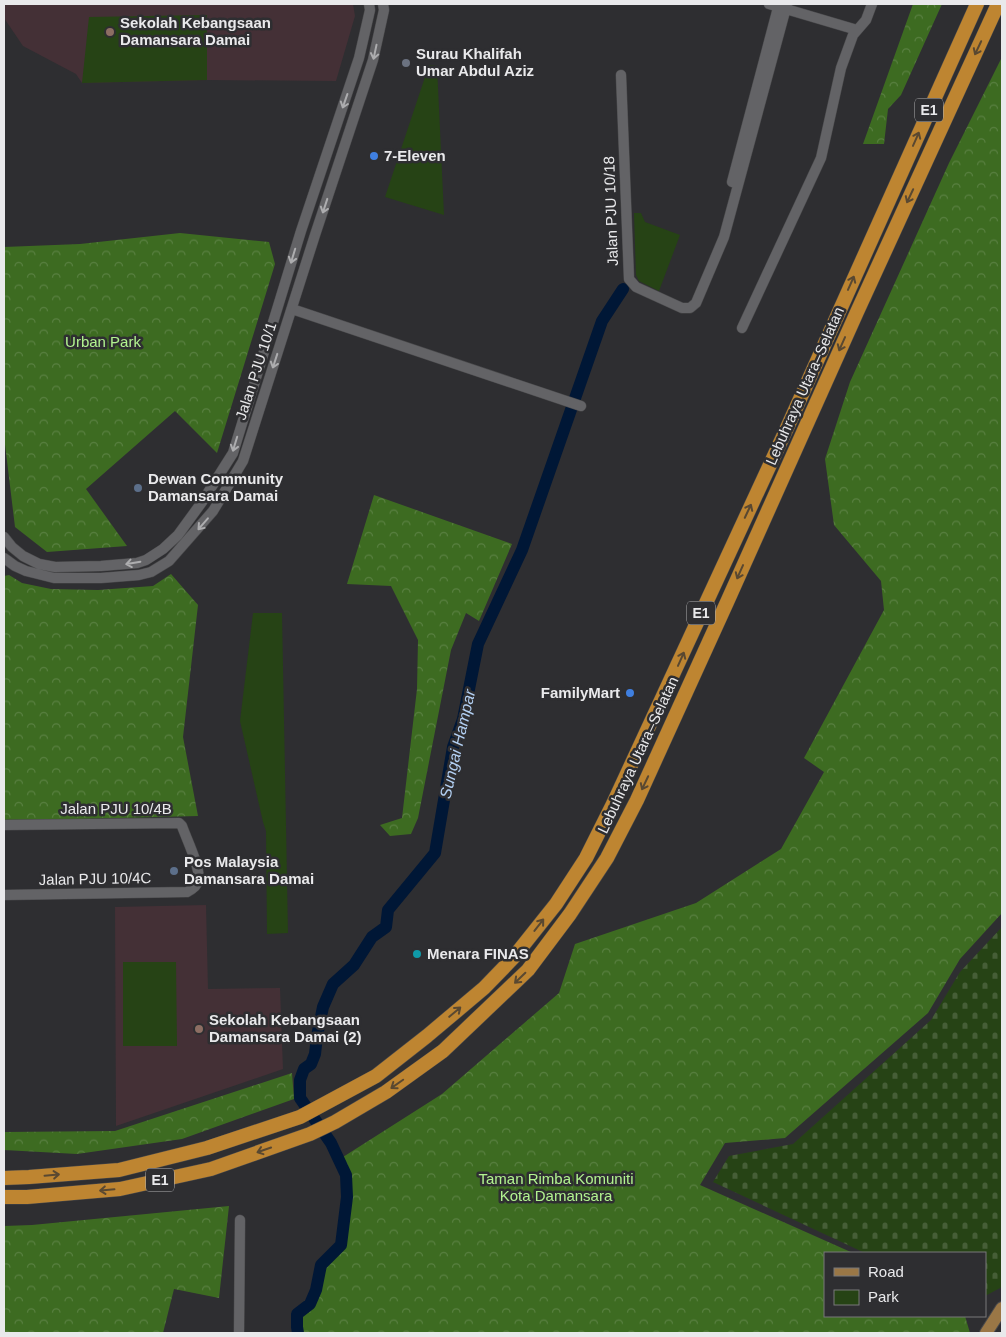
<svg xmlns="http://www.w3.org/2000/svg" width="1006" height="1337" font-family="Arial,sans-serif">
<defs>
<pattern id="forest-crowns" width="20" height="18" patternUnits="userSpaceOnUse" patternTransform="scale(1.25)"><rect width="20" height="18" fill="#3d6b21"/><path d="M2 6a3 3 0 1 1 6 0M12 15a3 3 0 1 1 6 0" fill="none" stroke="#598041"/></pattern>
<pattern id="cemetery-stones" width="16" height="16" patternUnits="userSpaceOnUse" patternTransform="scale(1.25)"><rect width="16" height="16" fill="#264315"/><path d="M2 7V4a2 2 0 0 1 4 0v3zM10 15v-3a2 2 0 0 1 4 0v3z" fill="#465e37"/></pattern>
</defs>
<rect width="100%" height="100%" fill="#2e2e31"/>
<path fill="#443036" d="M4 4H353L355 16 336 81 207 80 82 83 76 74 23 46 4 18Z
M206 905 208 989 280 988 283 1069 116 1126 115 907Z"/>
<path fill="#264315" d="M207 15V80L82 83 89 17Z
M429 65 437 66 444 215 385 197Z
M634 213H641L645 222 680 235 659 291 639 281 636 275Z
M253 613H282L288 933 267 934 266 831 263 822 240 721Z
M123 962H176L177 1046H123Z"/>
<path fill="url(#forest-crowns)" d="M913 4H942L901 95 888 109 884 144H863Z
M1002 57V913L960 959 928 1013 785 1138 725 1143 700 1185 853 1253H825V1316H965L970 1333H302V1315L313 1307 321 1291 325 1268 344 1246 351 1197V1174L343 1157 442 1094 559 993 575 944 696 903 781 849 824 772 804 758 884 610 881 581 834 525 825 459 850 382 949 163Z
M180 233 269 242 275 264 217 453 175 411 86 489 127 546 47 552 15 527 4 436V247L80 244Z
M374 495 512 544 479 621 466 613 451 650 418 818 411 834 390 836 380 825 402 818 417 689 418 640 391 586 347 584Z
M171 574 198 605 183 737 198 816 4 821V576L9 575 22 583 51 589 98 590 153 586Z
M292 1073 294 1099 182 1139 77 1154 4 1150V1132L115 1131Z
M229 1206 219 1298 174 1289 163 1333H4V1226L32 1225Z"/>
<path fill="url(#cemetery-stones)" d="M1002 927V1287L985 1296V1253H865L713 1182 729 1156 793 1144 931 1020 960 972Z"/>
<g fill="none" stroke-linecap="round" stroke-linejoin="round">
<path stroke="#001736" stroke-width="12" d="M298 1333 297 1327V1314L310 1304 316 1290 321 1265 341 1245 347 1197 346 1175 331 1143 300 1098V1080L304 1069 311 1064 315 1054 317 1036 323 1007 333 984 354 965 372 937 386 927 388 910 435 853 453 747 463 719 478 644 522 550 602 321 623 289"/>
<defs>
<path id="minor" d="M769 4 857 30
M621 75 629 279 636 287 682 308H690L696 303 724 237 787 4
M732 182 779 4
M292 309 581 406
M742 328 821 158 841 68 853 35 866 20 872 4
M4 537 12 547 23 556 39 564 55 567 101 566 137 563 146 560 163 549 178 535 202 502 233 453 301 231 359 58 370 10 369 4
M4 558 15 566 26 571 54 578H101L139 575 151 572 169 561 213 511 243 461 315 235 373 60 384 10 383 4
M4 825 179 823 182 826C186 838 202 870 198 881 197 886 191 890 187 892L4 895
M239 1333 240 1220"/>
<path id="major" d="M986 1333 1002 1308"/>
<path id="highway" d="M4 1178 29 1177 119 1170 207 1148 300 1117 376 1076 427 1036 484 988 513 958 556 904 586 858 613 804 787 428 977 4
M4 1197H27L120 1189 211 1169 310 1134 335 1122 386 1092 443 1051 528 970 570 914 607 858 637 800 728 600 857 312 998 4"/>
</defs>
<use href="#minor" stroke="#49494b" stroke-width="11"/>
<use href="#major" stroke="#49494b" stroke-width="14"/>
<use href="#highway" stroke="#49494b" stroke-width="15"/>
<use href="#minor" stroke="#636366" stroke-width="10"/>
<use href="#major" stroke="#9a7746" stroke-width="12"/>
<use href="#highway" stroke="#be8531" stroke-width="14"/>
</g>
<defs><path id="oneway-shaft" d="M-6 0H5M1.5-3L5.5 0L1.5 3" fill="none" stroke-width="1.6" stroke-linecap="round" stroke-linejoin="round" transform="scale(1.25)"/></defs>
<g stroke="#594831">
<use href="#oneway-shaft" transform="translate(978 48) rotate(115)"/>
<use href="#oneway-shaft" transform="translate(916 139) rotate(-66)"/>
<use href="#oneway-shaft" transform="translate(910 196) rotate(115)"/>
<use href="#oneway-shaft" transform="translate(851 283) rotate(-66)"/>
<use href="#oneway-shaft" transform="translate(842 344) rotate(114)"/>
<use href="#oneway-shaft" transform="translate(748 511) rotate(-65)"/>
<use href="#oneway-shaft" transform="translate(740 572) rotate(114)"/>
<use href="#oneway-shaft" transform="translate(681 659) rotate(-66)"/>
<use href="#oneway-shaft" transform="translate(645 783) rotate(115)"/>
<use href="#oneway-shaft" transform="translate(539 925) rotate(-52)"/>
<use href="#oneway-shaft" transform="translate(520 978) rotate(136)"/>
<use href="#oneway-shaft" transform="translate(455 1012) rotate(-40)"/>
<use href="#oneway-shaft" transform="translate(397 1084) rotate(145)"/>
<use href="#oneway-shaft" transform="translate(264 1150) rotate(161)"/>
<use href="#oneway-shaft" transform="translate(52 1175) rotate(-5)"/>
<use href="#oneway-shaft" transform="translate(107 1190) rotate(175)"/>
</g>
<g stroke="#adadaf">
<use href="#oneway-shaft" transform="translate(375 52) rotate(102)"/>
<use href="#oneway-shaft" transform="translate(345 101) rotate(109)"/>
<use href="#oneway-shaft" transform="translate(325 206) rotate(108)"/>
<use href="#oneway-shaft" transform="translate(293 256) rotate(107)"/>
<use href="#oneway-shaft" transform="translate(275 361) rotate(108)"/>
<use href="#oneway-shaft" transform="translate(235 444) rotate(107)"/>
<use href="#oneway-shaft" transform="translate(203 524) rotate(131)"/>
<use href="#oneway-shaft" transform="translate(133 563) rotate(170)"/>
</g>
<g fill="#8d6e63" stroke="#2e2e31" stroke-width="2">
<circle cx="110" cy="32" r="5"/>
<circle cx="199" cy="1029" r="5"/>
</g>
<circle fill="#6b7280" stroke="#2e2e31" stroke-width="2" cx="406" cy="63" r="5"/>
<g fill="#3f7fe0" stroke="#2e2e31" stroke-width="2">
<circle cx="374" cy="156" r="5"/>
<circle cx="630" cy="693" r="5"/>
</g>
<g fill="#5c6f8a" stroke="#2e2e31" stroke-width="2">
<circle cx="138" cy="488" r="5"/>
<circle cx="174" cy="871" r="5"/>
</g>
<circle fill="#0f9aa8" stroke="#2e2e31" stroke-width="2" cx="417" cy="954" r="5"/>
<g text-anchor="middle" stroke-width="5" stroke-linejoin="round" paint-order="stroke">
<g fill="#2e2e31" stroke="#b1b1b3" stroke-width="1">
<rect x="915" y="98.5" width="28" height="23" rx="4"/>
<rect x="687" y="601.5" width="28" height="23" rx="4"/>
<rect x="146" y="1168.5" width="28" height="23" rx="4"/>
</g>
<g font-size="14" font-weight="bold" fill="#e9e9eb">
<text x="929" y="115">E1</text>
<text x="701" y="618">E1</text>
<text x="160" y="1185">E1</text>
</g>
<g font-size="15" font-weight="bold" fill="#e9e9eb" stroke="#2e2e31" text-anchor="start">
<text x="120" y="28">Sekolah Kebangsaan<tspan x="120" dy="17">Damansara Damai</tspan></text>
<text x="416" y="59">Surau Khalifah<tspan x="416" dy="17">Umar Abdul Aziz</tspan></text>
<text x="384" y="161">7-Eleven</text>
<text x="148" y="484">Dewan Community<tspan x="148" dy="17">Damansara Damai</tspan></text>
<text x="620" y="698" text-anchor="end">FamilyMart</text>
<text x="184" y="867">Pos Malaysia<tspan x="184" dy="17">Damansara Damai</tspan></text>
<text x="427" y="959">Menara FINAS</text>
<text x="209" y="1025">Sekolah Kebangsaan<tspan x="209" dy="17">Damansara Damai (2)</tspan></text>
</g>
<g font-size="15" fill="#e9e9eb" stroke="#2e2e31">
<text transform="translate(611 211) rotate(-92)" y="5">Jalan PJU 10/18</text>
<text transform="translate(256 371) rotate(-72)" y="5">Jalan PJU 10/1</text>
<text transform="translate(805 386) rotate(-66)" y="5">Lebuhraya Utara–Selatan</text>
<text transform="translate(638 755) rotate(-65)" y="5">Lebuhraya Utara–Selatan</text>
<text x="116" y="814">Jalan PJU 10/4B</text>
<text transform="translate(95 879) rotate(-1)" y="5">Jalan PJU 10/4C</text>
</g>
<g font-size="15" fill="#b2f390" stroke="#2e2e31">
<text x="103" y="347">Urban Park</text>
<text x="556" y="1184">Taman Rimba Komuniti<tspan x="556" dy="17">Kota Damansara</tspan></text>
</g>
<g font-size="16" font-style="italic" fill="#b2cff2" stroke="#2e2e31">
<text transform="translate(457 744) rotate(-77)" y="6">Sungai Hampar</text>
</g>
</g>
<rect width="1006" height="1337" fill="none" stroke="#e9e9eb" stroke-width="10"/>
<rect x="824" y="1252" width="162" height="65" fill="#2e2e31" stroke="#79797b"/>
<rect x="834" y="1268" width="25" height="8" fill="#9a7746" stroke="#79797b"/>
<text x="868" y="1277" font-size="15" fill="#e9e9eb">Road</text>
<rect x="834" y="1290" width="25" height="15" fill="#264315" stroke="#79797b"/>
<text x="868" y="1302" font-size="15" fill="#e9e9eb">Park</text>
</svg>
